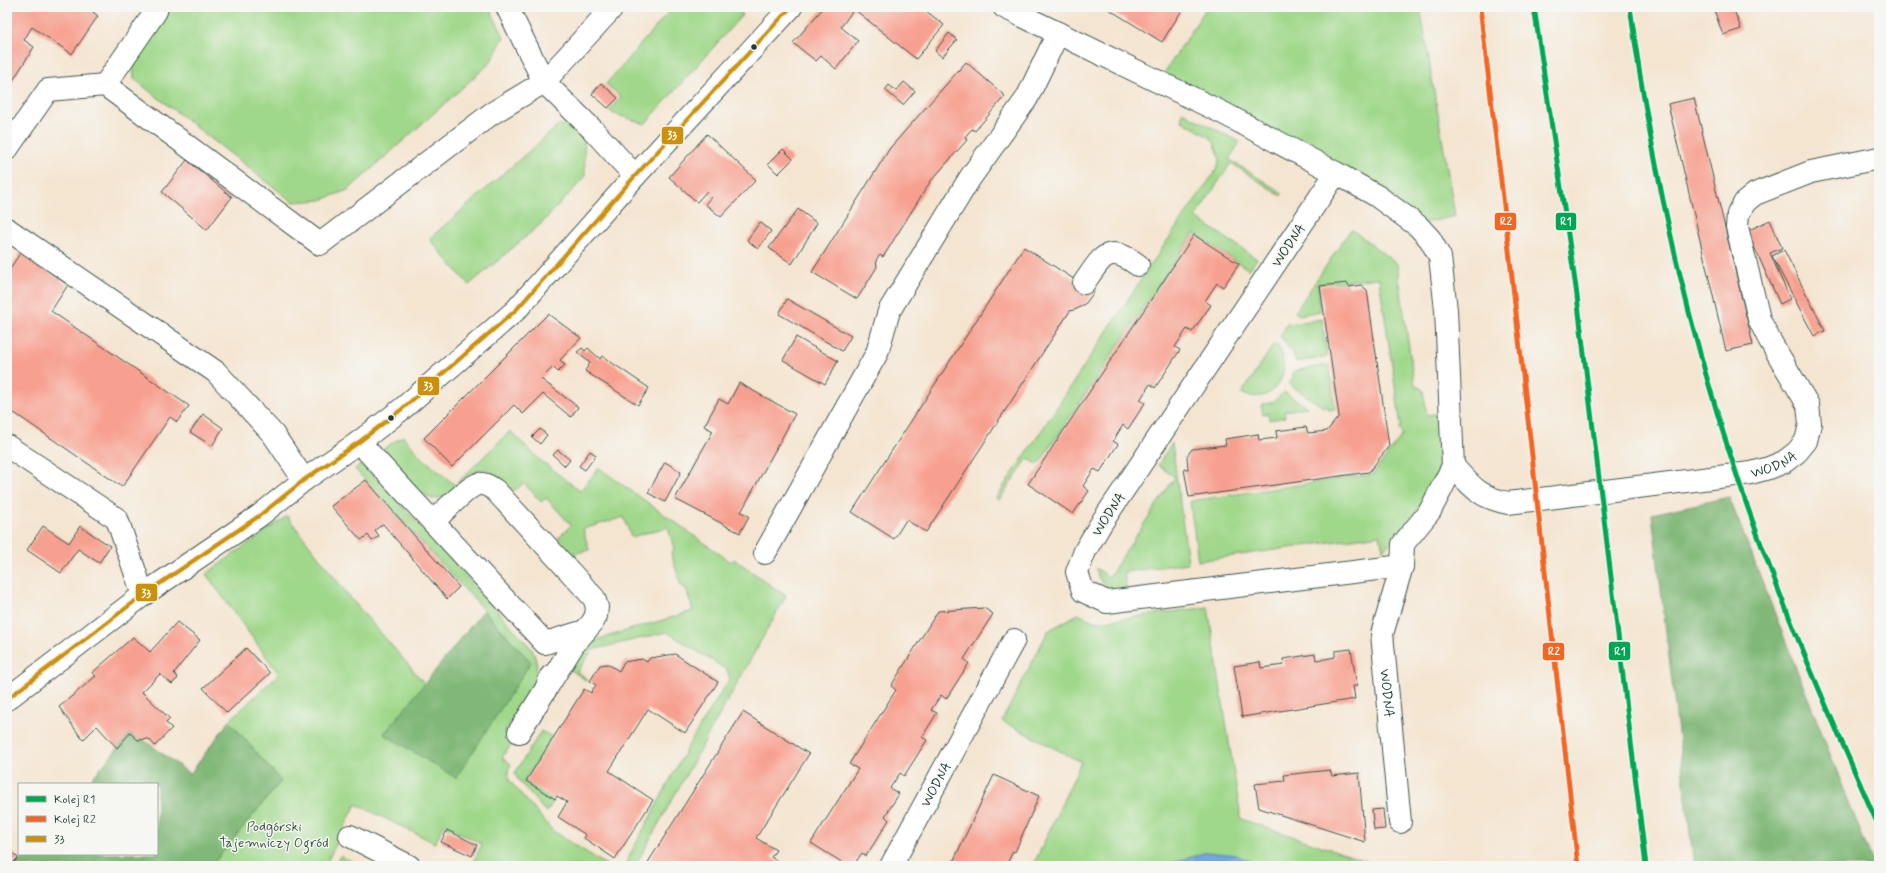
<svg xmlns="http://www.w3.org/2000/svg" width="1886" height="873" font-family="Mynerve,sans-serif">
<rect width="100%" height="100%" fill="#f6f6f2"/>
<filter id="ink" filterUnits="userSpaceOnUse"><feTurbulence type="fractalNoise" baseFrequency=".025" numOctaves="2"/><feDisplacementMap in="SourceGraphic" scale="8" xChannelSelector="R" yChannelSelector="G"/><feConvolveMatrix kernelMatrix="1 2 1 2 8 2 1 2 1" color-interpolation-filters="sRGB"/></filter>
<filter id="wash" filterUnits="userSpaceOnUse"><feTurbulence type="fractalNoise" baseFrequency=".012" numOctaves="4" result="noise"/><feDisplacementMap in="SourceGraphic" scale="16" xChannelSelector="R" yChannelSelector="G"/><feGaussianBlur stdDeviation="0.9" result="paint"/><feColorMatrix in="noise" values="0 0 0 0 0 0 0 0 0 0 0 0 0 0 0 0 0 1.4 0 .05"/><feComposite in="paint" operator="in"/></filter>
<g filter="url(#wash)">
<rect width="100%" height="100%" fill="#f4e5d1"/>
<path fill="#a0d88b" stroke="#608a60" d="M166 7H489L504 37 490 63 348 190 321 200 293 202 134 79 133 60 167 13Z
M673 7H735L743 14 645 124 612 113 609 110 621 97 606 84Z
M1207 7H1420L1455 216 1421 224 1161 78Z
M1182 112 1240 142 1229 159 1282 193 1281 196 1231 163 1195 217 1257 259 1249 270 1194 233 1038 465 1028 458 999 500 996 498C1071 389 1140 277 1217 169L1220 159 1214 142 1209 137 1182 121Z
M560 124 572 129 584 139 585 177 542 223 469 285 429 239Z
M1351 229 1397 264 1414 383 1423 390 1427 415 1445 412C1445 429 1447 448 1444 465 1441 482 1397 537 1383 550L1380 535 1198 561 1190 501 1373 474 1403 434 1399 430 1401 426 1379 278 1318 284 1320 311 1299 315 1295 312Z
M1322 319 1327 357 1296 362 1293 354 1280 336 1287 324Z
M1275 343C1289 357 1286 382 1269 393 1260 399 1250 396 1241 394Z
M1329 365 1335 409 1329 410 1328 406 1323 407 1289 384 1293 378V371Z
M1284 392 1307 407 1284 411 1285 417 1269 420 1268 413 1263 414 1261 405 1273 402Z
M510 431 540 460 580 491 599 468 731 562 734 559 786 596 635 866H624L688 746 730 678 727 670 667 632 592 650 577 672 588 680 587 681 571 670 586 647 599 639 693 611 686 588 681 586 671 553 674 549 668 527 631 537 624 517 583 529 589 550C574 554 561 557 559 537L571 525 546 498 541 502 524 483 515 490C501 488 496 467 479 470 462 473 457 498 432 499L419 491 382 450 403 436 420 456 455 485Z
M1172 443 1188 563 1124 572 1127 593C1111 592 1098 585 1096 568L1109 577 1175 477 1158 465Z
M363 463 532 649C548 680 520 707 504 733L514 740 502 758 511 764 508 770 509 780 553 831 608 866H480L473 863 482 844 444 825 435 843 356 804 325 866H211L281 781 229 721 279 674 206 574 287 516 352 600 425 684 384 734 531 662 355 469Z
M1208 607 1241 819 1381 866H1033L1081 762 1002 721 1048 631 1078 614 1096 622Z
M541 731 552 737 524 781 554 801 547 811H545L518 780 515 773Z
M340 856 358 864 357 866H335Z"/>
<path fill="#80b877" stroke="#507a56" d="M1729 497 1874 866H1694L1652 514Z
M483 611 531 662 456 778 384 734Z
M229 721 281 781 211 866H15L25 854H157V784H87L130 734 138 741 144 740 190 774Z
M1465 860 1466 866H1406Z"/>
<path fill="#77a7e1" stroke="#4b728a" d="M1207 852 1236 855 1261 866H1170L1172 863Z"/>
<g id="blocks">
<path fill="#f7a090" d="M7 7H96L93 12 98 16 72 54 32 27 24 40 34 47 7 90Z
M824 7H921L944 25 916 59 854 9 841 27 858 41 836 69 821 56 816 61 793 43Z
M1105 7H1184L1162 42Z
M1713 7H1733L1741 29 1723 35Z
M949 33 957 40 942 57 935 51Z
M966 62 1005 96 975 131 972 129 968 133 965 137 967 140 930 182 883 257 880 255 876 260 877 267 857 299 812 272 890 148Z
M904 82 915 91 903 105 885 90 889 85 896 91Z
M601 83 618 98 608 108 592 94Z
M1694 98 1753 345 1726 351 1668 104Z
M707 134 756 180 721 217 705 204 712 196 707 191 697 202 669 177Z
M783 149 793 159 778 174 768 164Z
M187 160 232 197 207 230 162 192Z
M798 209 817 223 792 264 769 248Z
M1770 220 1782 248 1770 253 1790 299 1780 304 1747 231Z
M760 222 771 231 758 249 747 240Z
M1194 235 1239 264 1223 287 1217 283 1205 301 1211 305 1192 332 1187 329 1175 347 1180 350 1155 388 1150 384 1140 400 1145 403 1128 429 1123 425 1113 441 1118 444 1100 472 1094 469 1083 486 1089 491 1073 514 1028 484Z
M1024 247 1094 292 1086 303 1077 309 1070 311 926 532 906 520 894 539 852 512Z
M1784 250 1825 331 1814 336 1772 256Z
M21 252 68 285 51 311 189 406 177 422 170 417 122 487 7 408V273Z
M1347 283 1349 287 1361 285 1367 290 1389 446 1369 472 1189 497 1184 469H1188L1187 456 1192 449 1226 445 1225 439 1258 434 1259 440 1277 438 1276 431 1306 427 1308 433 1327 431 1339 416 1320 286Z
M787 299 851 336 842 351 779 314Z
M548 314 581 338 560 360 565 365 558 372 553 367 541 379 578 407 571 417 543 394 523 414 514 405 452 467 424 438Z
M796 337 838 361 825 384 783 360Z
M582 348 585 351 588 348 600 359 602 356 649 388 638 405 585 371 590 363 577 352Z
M739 383 795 414 741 512 749 516 740 533 675 499 713 431 704 426 719 399 728 404Z
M203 414 223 428 212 446 190 432Z
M540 429 547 435 540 444 532 437Z
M558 450 570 460 565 466 553 455Z
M590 451 596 455 585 470 579 466Z
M665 462 681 472 665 502 648 493Z
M366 480 459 587 447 599 383 524 375 530 379 536 372 541 368 535 361 540 331 506Z
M43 526 69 543 80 526 110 546 99 563 78 549 61 573 27 550Z
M984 608 993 614 964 659 969 663 946 699 941 695 931 710 937 713 922 737 927 740 904 776 900 773 890 788 899 794 885 816 889 820 866 856 862 853 853 866H848L811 843 858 769 849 764 896 690 891 686 938 611Z
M177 622 200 640 174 673 178 678 172 684 160 674 142 692 170 719 166 723 172 728 155 746 149 739 138 740 130 733 117 748 97 726 83 740 59 707 96 676 92 673 133 637 150 652Z
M246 648 270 673 227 713 203 688Z
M1351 649 1357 686H1353L1355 699 1242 717 1234 666 1260 662 1261 668 1284 665 1283 659 1315 654 1316 660 1325 659 1335 657V651Z
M675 654 718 682 685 733 648 709 609 771 653 800 615 859 584 838 586 835 558 817 567 802 557 796 555 799 526 781 584 689 591 693 593 689 596 685 590 681 600 665 608 664 619 671 624 662 642 659 647 662 650 658Z
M743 712 809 754 756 838 776 850 771 857 785 866H650L647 864Z
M1330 770 1332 776 1359 773 1365 842 1259 808 1255 784 1285 781 1284 775Z
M994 775 1039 796 1015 852 1013 851 1006 866H951Z
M1383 809 1385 829 1374 830 1372 810Z
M447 830 477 845 472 856 441 842Z
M11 851 18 858 10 866H7V855Z"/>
</g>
</g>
<g filter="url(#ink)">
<use href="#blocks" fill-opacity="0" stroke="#3f564c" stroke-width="1"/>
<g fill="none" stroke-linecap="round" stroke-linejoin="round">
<defs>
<g id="minor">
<path d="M507 7 544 82 613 7"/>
<path d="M1004 7 1223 113 1336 173 1102 522 1085 551 1077 572 1083 591 1107 602 1402 566"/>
<path d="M105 85 156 11 157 7"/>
<path d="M7 149 48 90 105 85 320 244 491 114 544 82 593 130 635 176"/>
<path id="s1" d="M1336 173 1377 196 1418 226 1430 239 1440 257 1446 310 1453 466 1430 511 1403 544 1402 566 1382 634 1400 822"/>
<path d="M7 229 216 372 273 434 304 480"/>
<path d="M1084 283C1102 257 1107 243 1138 265"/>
<path d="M359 442 545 643 585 631"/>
<path d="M7 446 117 519 143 595"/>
<path id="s2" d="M1453 466C1472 487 1479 497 1508 503L1751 473 1769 468 1784 462 1797 452 1806 441 1810 424 1808 405 1769 339 1759 319 1737 227 1738 214 1745 202 1755 194 1811 172 1879 158"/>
<path d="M433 522C441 514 469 486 478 484 485 483 490 487 495 490L594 598 597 607 596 616 592 623 574 644 546 689"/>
<path d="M765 553 877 353 889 311 970 178 1027 98 1058 33"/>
<path d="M7 699 143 595 259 516 304 480 359 442 402 409 516 310 635 176 791 7"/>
<path d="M519 732 546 689 551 676"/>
<path d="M350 836 409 866"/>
<path id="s3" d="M891 866 1014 640"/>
</g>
</defs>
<use href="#minor" stroke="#3f564c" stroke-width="24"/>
<use href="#minor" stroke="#fff" stroke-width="22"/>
<defs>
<path id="bus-1" d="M7 699 143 595 259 516 304 480 359 442 402 409 516 310 635 176 791 7"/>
</defs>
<use href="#bus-1" stroke="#f6f6f2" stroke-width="7"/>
<use href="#bus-1" stroke="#cc910a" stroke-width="4"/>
<defs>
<path id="rail-1" d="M1534 7 1576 288 1646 866
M1630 7C1652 171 1689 334 1742 491 1781 605 1830 716 1879 827"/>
<path id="rail-2" d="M1480 7 1504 206 1578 866"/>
</defs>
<use href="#rail-1" stroke="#f6f6f2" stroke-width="8"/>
<use href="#rail-2" stroke="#f6f6f2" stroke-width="8"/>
<use href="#rail-1" stroke="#00a651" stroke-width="5"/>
<use href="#rail-2" stroke="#f26522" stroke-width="5"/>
</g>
</g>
<g fill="#1f3d34" stroke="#f6f6f2" stroke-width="1.5">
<circle cx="754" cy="47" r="3.5"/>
<circle cx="391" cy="418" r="3.5"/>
</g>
<g text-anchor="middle" stroke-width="3" stroke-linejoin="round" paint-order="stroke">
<g font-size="14" fill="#1f3d34" stroke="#f6f6f2">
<text transform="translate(1288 245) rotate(-56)" y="5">WODNA</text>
<text dy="5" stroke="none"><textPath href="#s2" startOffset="337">WODNA</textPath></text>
<text transform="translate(1108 514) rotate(-57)" y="5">WODNA</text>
<text dy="5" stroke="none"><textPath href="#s1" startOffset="591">WODNA</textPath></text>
<text dy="5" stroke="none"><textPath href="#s3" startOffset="93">WODNA</textPath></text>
</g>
<g font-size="14" fill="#395c45" stroke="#f6f6f2">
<text x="274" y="831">Podgórski<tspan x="274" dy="16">Tajemniczy Ogród</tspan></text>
</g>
</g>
<g stroke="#f6f6f2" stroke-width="1.5">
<rect x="661" y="126" width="23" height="19" rx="4" fill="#cc910a"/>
<rect x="1555" y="212" width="22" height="19" rx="4" fill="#00a651"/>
<rect x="1494" y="212" width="23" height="19" rx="4" fill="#f26522"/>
<rect x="417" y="376" width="23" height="20" rx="4" fill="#cc910a"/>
<rect x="135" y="583" width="23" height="19" rx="4" fill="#cc910a"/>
<rect x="1608" y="641" width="23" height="20" rx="4" fill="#00a651"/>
<rect x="1542" y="642" width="23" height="19" rx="4" fill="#f26522"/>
</g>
<g font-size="11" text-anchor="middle" font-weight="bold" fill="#fff">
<text x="672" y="139">33</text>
<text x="1566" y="225">R1</text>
<text x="1506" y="225">R2</text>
<text x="428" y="390">33</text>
<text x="146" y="597">33</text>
<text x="1620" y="655">R1</text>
<text x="1554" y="655">R2</text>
</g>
<rect width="1886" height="873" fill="none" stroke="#f6f6f2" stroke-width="24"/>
<rect x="18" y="783" width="140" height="72" fill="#f6f6f2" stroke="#a0aca6"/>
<rect x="26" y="796" width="20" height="6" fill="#00a651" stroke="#a0aca6"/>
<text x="54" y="803" font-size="12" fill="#1f3d34">Kolej R1</text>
<rect x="26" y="816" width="20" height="6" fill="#f26522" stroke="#a0aca6"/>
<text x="54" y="823" font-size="12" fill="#1f3d34">Kolej R2</text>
<rect x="26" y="836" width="20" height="6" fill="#cc910a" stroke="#a0aca6"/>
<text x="54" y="843" font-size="12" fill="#1f3d34">33</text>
</svg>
